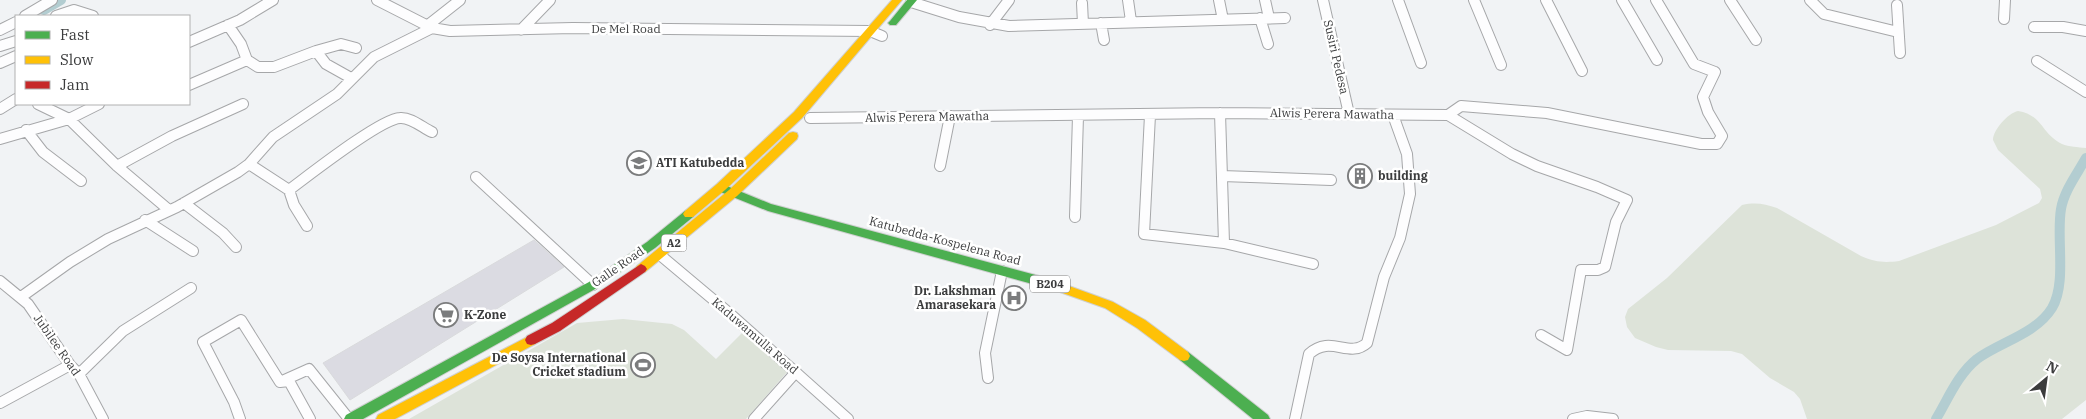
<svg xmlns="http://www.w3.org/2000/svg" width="2086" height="419" font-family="'IBM Plex Serif',serif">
<rect width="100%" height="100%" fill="#f1f3f5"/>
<path fill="#dde3d9" d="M2018 111C2043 115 2041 134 2062 144 2069 147 2078 147 2086 148V400L2062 419H1807L1800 399 1794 392 1770 378 1742 354 1731 351 1668 350 1656 347 1635 338 1627 327 1625 317 1628 309 1667 278 1742 205C1756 202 1765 204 1777 208L1861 256C1875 262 1884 263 1899 261L1996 225 2039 203 2042 198 2040 189 1998 150 1993 140C1993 130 2008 113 2018 111Z
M623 319 672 324 684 330 716 359 742 333 788 371 746 419H409L577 323Z"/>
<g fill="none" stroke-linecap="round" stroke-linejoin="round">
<path stroke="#b3cdd1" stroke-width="10" d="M44 10 61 0
M1936 419C1948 399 1958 374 1977 359 2000 342 2036 334 2052 308 2067 283 2056 238 2061 209 2064 191 2077 174 2086 158"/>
</g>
<path fill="#dbdbe2" stroke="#d9dadc" d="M1351 168H1369V184L1352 183Z
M534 240 564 267 350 400 323 363Z"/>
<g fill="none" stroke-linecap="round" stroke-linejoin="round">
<defs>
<path id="street" d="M377 0 432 28 450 31 573 28 870 31 882 36
M1128 0 1131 21
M1219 0 1223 20
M1265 0 1269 18
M1323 0 1349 114
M1398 0 1421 63
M1474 0 1501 65
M1546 0 1582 71
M1622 0 1657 60
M1730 0 1756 40
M1810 0 1824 14 1898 32
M911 2 959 17 1009 26 1285 18
M1082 3 1083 24
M1897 5 1900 53
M25 16 52 0
M56 16 74 10 93 16
M1260 18 1268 44
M2004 19 2005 0
M1101 23 1104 40
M228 25 241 44 247 60 258 67H274L316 51 326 64 351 78
M990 25 1009 0
M427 26 460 0
M2034 27H2063L2086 31
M0 30 16 22
M521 30 550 0
M189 42 240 20 273 0
M0 46 16 41
M316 51 341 44 356 48
M2037 61 2086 92
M0 63 16 56
M189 85 247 60
M38 104 69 119 117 166 169 210
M0 109 16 99
M1220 113 1224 243
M1150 115 1144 234 1224 243 1313 264
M1448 115 1461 106 1547 113 1701 144H1717L1722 136 1708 112 1703 97 1715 72 1694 64 1656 0
M810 118 1220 113 1448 115 1512 154 1537 166 1597 187 1627 200 1616 222 1605 267 1598 270H1581L1567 350 1541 335
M26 130 43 152 81 181
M0 139 69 119 99 104
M249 164 289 190C308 176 380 119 400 118 411 117 423 128 432 132
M117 166 172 136 243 104
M940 166 950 116
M1222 176 1331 180
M476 177 593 285
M289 190 294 205 307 226
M184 203 223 233 236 247
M1075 217 1078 116
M145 220 193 251
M660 255 728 312 848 419
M0 281 28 304 70 365 79 374 103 419
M21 297 70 262 108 239 177 207 238 172 249 164 273 137 337 94 374 57 432 28
M79 374 123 331 191 288
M988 378 985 353 1002 271
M0 403 70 365
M240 419 234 402 203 342 241 320 280 382
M310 419 289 381 280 382 309 369 349 419
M754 419 796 372
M1295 419 1309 354C1331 334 1349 359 1367 343L1384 277 1400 238 1410 194 1407 154 1393 115
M1573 419 1587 416 1613 419"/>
<path id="fast" d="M907 0H917L896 25H890L888 23 890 21Z
M722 184 771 204 1047 278 1051 280 1053 283 1051 286 1047 288 768 211 718 191 716 188Z
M689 210 693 211 695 214 693 217 655 248 597 288 363 419H344L346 415 589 282 647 242 685 211Z
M1184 351 1188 352 1268 415 1270 419H1253L1180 360 1178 356 1180 352Z"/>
<path id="slow" d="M892 0H902L802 118 725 190 693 217H685L683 214 685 211 717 184 794 112Z
M793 132 797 133 798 136 797 139 737 196 645 272H637L635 269 637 266 729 190 789 133Z
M1047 278 1113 302 1145 320 1188 352 1190 356 1188 360 1184 361 1180 360 1137 328 1105 308 1043 286 1041 283 1043 280Z
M531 335 535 336 537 340 535 344 395 419H376L378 415Z"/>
<path id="jam" d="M641 264 645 266 647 269 645 272 560 331 535 344 531 345 527 344 525 340 527 336 552 323Z"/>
</defs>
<use href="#street" stroke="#a6a7a9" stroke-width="12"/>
<use href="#fast" stroke="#cfd0d0" stroke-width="2"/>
<use href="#slow" stroke="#cfd0d0" stroke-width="2"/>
<use href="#jam" stroke="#cfd0d0" stroke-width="2"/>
<use href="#street" stroke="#fdfdfe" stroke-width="10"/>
<use href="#fast" fill="#4caf50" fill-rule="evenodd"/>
<use href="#slow" fill="#ffc107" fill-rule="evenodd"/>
<use href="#jam" fill="#c62828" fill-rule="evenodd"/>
</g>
<defs>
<symbol id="university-ring" viewBox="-11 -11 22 22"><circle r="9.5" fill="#fff" stroke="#7b7c7d" stroke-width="1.5"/><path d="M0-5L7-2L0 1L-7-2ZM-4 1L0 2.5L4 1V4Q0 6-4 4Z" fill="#7b7c7d"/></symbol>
<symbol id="building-ring" viewBox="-11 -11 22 22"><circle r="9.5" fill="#fff" stroke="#7b7c7d" stroke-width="1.5"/><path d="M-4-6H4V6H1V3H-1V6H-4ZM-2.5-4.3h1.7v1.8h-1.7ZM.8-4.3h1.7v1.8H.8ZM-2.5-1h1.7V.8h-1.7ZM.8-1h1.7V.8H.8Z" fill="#7b7c7d"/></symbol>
<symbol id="hospital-ring" viewBox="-11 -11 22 22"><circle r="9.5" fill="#fff" stroke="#7b7c7d" stroke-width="1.5"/><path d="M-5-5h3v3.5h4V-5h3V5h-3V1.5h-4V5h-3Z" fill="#7b7c7d"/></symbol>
<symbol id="supermarket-ring" viewBox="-11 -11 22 22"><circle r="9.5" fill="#fff" stroke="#7b7c7d" stroke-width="1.5"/><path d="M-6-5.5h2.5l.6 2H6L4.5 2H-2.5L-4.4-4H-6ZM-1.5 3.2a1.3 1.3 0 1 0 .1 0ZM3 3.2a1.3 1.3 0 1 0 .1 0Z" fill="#7b7c7d"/></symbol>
<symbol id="stadium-ring" viewBox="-11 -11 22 22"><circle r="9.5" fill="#fff" stroke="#7b7c7d" stroke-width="1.5"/><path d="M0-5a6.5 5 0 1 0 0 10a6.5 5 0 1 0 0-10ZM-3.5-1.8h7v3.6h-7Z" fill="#7b7c7d"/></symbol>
</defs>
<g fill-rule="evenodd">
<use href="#university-ring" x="625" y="149" width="28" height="28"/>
<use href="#building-ring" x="1346" y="162" width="28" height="28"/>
<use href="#hospital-ring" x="1000" y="284" width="28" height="28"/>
<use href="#supermarket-ring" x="432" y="301" width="28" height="28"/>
<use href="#stadium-ring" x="629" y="351" width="28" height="28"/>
</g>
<g text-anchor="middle" stroke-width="5" stroke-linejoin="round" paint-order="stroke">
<g fill="#fff" stroke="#767677" stroke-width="1">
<rect x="661.5" y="234.5" width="25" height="17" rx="4"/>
<rect x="1030" y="275.5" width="40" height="17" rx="4"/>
</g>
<g font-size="11" font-weight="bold" fill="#3b3c3d">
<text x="674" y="247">A2</text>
<text x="1050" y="288">B204</text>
</g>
<g font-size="12" fill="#3b3c3d" stroke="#fff">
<text x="626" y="33">De Mel Road</text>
<text transform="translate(1336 57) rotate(77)" y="4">Susiri Pedesa</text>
<text transform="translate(1332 114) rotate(1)" y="4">Alwis Perera Mawatha</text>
<text transform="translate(927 117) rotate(-1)" y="4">Alwis Perera Mawatha</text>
<text transform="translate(945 241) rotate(15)" y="4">Katubedda-Kospelena Road</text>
<text transform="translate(618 267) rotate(-35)" y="4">Galle Road</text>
<text transform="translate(755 336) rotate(41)" y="4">Kaduwamulla Road</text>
<text transform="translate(57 345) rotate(55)" y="4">Jubilee Road</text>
</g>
<g font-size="12" font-weight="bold" fill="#3b3c3d" stroke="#fff" text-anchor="start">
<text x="656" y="167">ATI Katubedda</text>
<text x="1378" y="180">building</text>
<text x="996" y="295" text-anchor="end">Dr. Lakshman<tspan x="996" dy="14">Amarasekara</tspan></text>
<text x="464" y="319">K-Zone</text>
<text x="626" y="362" text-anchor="end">De Soysa International<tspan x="626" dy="14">Cricket stadium</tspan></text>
</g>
</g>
<rect x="15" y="15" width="175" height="90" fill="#ffffff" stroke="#b1b1b1"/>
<rect x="25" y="31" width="25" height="8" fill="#4caf50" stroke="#b1b1b1"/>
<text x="60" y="40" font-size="15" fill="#3b3c3d">Fast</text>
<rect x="25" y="56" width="25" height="8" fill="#ffc107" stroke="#b1b1b1"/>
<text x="60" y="65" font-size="15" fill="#3b3c3d">Slow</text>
<rect x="25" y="81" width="25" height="8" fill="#c62828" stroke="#b1b1b1"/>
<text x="60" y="90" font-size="15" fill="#3b3c3d">Jam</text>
<g transform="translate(2046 379) rotate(29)" stroke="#ffffff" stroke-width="4" paint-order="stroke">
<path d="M0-4L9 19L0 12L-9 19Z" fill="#3b3c3d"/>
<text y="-8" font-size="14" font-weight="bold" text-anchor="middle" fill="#3b3c3d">N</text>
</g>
</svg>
